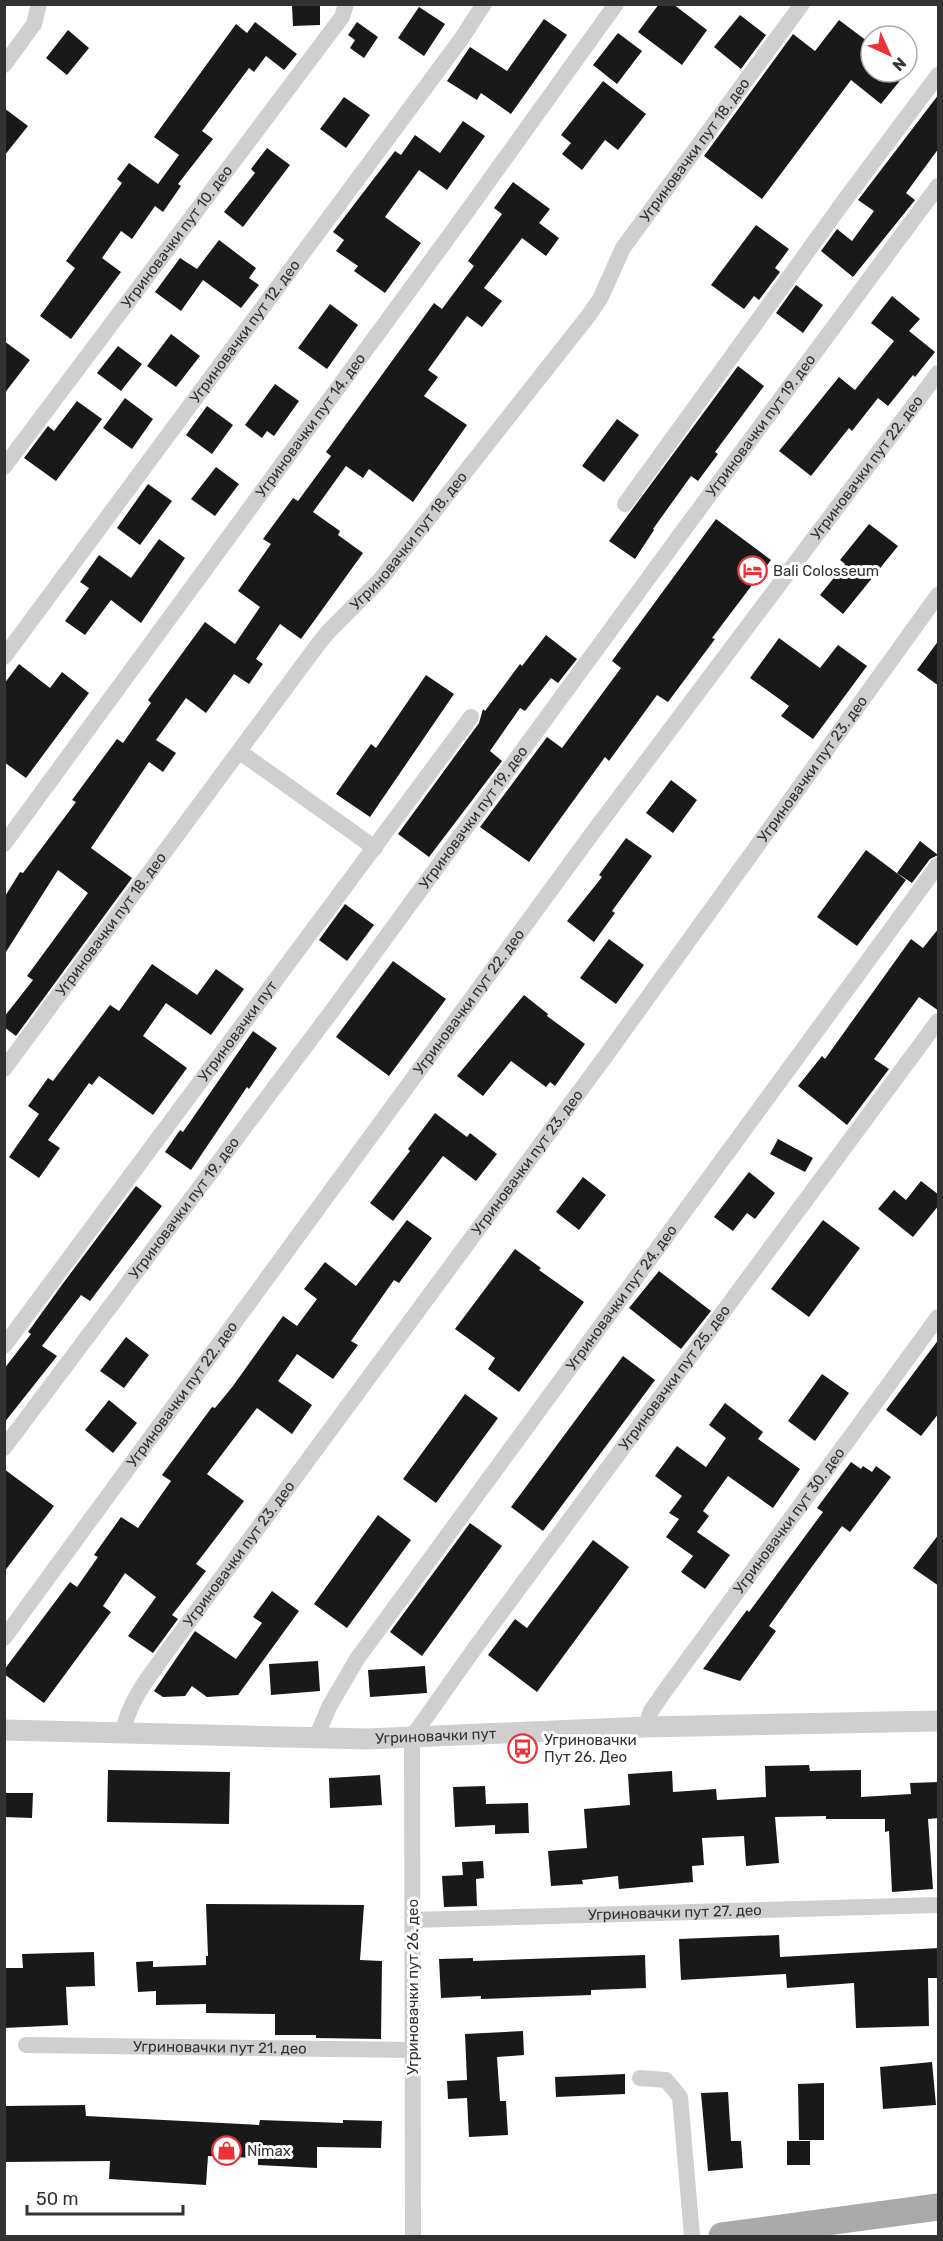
<svg xmlns="http://www.w3.org/2000/svg" width="943" height="2241" font-family="Rubik,sans-serif">
<rect width="100%" height="100%" fill="#fff"/>
<path fill="#191919" d="M320 4V25L293 26 292 5Z
M659 4H673L707 30 682 65 638 32Z
M419 7 445 24 424 56 398 38Z
M740 15 766 35 741 69 714 47Z
M544 19 567 35 511 114 481 93 477 100 447 81 470 47 507 71Z
M839 20 871 44V72H907L881 104 851 80 762 199 704 156 793 34 815 51Z
M255 22 297 54 284 70 266 56 254 72 249 68 202 131 213 139 178 184 181 186 163 212 155 206 132 239 121 231 102 258 121 272 71 339 40 316 75 268 66 261 122 183 117 179 129 163 158 184 179 155 154 137 236 24 247 33Z
M357 22 378 37 364 58 350 48 355 40 348 35Z
M68 30 89 48 67 75 46 58Z
M618 33 642 51 617 84 593 65Z
M603 81 646 114 618 150 605 140 582 170 562 154 571 143 561 135Z
M939 94V148L906 193 915 200 853 277 821 251 837 229 852 241 874 211 858 200Z
M344 97 370 115 346 148 320 129Z
M4 108 28 126 4 156Z
M463 121 485 136 447 190 419 170 385 217 421 243 385 293 354 271 358 266 336 251 344 240 333 232 395 151 401 155 415 135 440 153Z
M267 148 290 165 243 227 224 212 255 173 251 169Z
M513 182 550 209 539 223 559 238 546 256 522 238 484 288 502 301 482 327 467 316 428 370 438 377 424 396 467 425 413 502 369 469 363 478 346 466 313 512 340 531 338 535 363 553 301 639 280 624 256 659 263 664 249 684 234 674 206 713 186 698 156 740 176 753 163 772 149 762 91 848 132 878 16 1036 4 1027V1017L33 980 27 976 88 893 58 870 4 955V898L20 872 23 873 76 802 72 800 117 739 123 743 151 703 148 700 205 622 235 644 260 607 238 591 271 544 263 539 293 498 298 501 331 456 326 452 434 303 442 309 474 266 468 261 502 214 494 208Z
M756 225 789 249 775 268 780 272 759 300 754 296 744 309 711 285Z
M219 240 256 268 249 278 259 285 241 308 203 280 181 311 155 292 180 258 197 269Z
M796 285 823 305 803 333 776 313Z
M892 296 920 319 909 331 935 352 915 377 913 375 888 406 878 398 852 431 849 428 811 476 779 451 839 377 855 390 894 341 871 323Z
M330 304 358 325 327 369 298 348Z
M171 334 200 356 176 387 147 366Z
M4 341 30 360 4 394Z
M118 346 142 364 121 391 97 373Z
M738 366 764 386 715 452 718 454 698 481 691 476 653 529 654 530 635 559 609 541Z
M275 384 299 401 274 436 267 431 262 438 245 425Z
M125 398 153 419 132 449 103 428Z
M77 401 102 419 56 481 24 458 48 426 54 431Z
M207 406 233 425 212 454 186 435Z
M617 419 639 435 604 482 582 466Z
M216 467 239 484 215 516 191 499Z
M148 484 172 501 140 545 117 528Z
M716 519 771 560 712 638 715 639 668 702 657 695 609 761 605 757 529 862 480 827 547 737 562 748 621 668 612 661Z
M869 524 898 546 843 614 820 595 845 564 840 560Z
M159 539 185 558 141 623 111 600 85 635 65 621 89 588 80 582 99 555 131 578Z
M546 635 577 659 558 683 551 678 525 711 520 708 490 751 502 761 429 857 398 834 479 723 483 709 485 711 520 664 522 666Z
M779 638 820 668 838 645 867 666 813 739 781 716 789 706 750 678Z
M939 640V686L917 670Z
M19 664 50 688 62 672 89 693 26 778 4 762V684Z
M426 675 454 694 370 817 336 794 371 744 376 748Z
M671 780 697 800 673 833 646 813Z
M626 838 652 856 612 911 615 913 594 942 567 921 602 877 599 875Z
M920 841 938 855 930 859 912 883 897 873Z
M866 850 906 880 857 946 817 917Z
M345 904 374 925 347 961 319 940Z
M939 928V1011L919 997 874 1059 889 1069 847 1125 798 1086 822 1056 825 1059 911 939 923 948Z
M609 939 644 965 616 1004 580 978Z
M393 961 446 999 389 1076 336 1037Z
M152 964 197 995 216 969 244 989 211 1035 166 1003 143 1036 187 1068 153 1115 99 1076 92 1085 89 1083 48 1140 60 1148 39 1178 9 1157 39 1114 28 1106 48 1078 53 1081 110 1005 119 1011Z
M524 995 548 1014 547 1016 585 1044 555 1086 550 1082 546 1087 511 1061 483 1096 457 1076Z
M253 1031 277 1048 249 1089 247 1087 191 1170 165 1152 180 1130 183 1132Z
M435 1113 467 1137 470 1133 497 1154 476 1181 443 1156 393 1221 370 1203 410 1151 408 1149Z
M778 1139 813 1158 805 1172 770 1154Z
M749 1172 775 1193 755 1219 747 1213 733 1231 714 1217Z
M583 1177 606 1195 579 1230 556 1212Z
M921 1181 939 1195V1205L913 1237 878 1209 894 1190 906 1200Z
M136 1186 162 1206 90 1301 81 1295 42 1346 57 1356 4 1423V1369L31 1334 28 1332 64 1282Z
M407 1220 432 1238 399 1283 394 1280 351 1341 358 1345 333 1379 297 1354 278 1381 312 1405 292 1434 257 1408 207 1474 244 1501 196 1564 206 1571 172 1615 178 1619 153 1653 128 1636 156 1597 125 1573 103 1606 111 1612 44 1703 4 1674V1670L70 1582 77 1587 98 1557 94 1555 121 1517 138 1528 171 1481 162 1475 212 1407 215 1408 233 1386 283 1316 297 1326 317 1299 304 1289 325 1262 356 1286Z
M823 1220 860 1248 809 1317 771 1289Z
M515 1249 541 1268 539 1270 584 1302 519 1392 488 1369 495 1358 455 1329Z
M659 1271 711 1311 681 1349 629 1308Z
M126 1337 149 1355 124 1388 100 1371Z
M939 1339V1413L921 1436 886 1410Z
M623 1356 655 1380 543 1531 511 1507Z
M822 1374 849 1393 815 1441 788 1421Z
M465 1394 498 1418 436 1503 403 1479Z
M109 1400 137 1423 113 1453 85 1430Z
M725 1403 763 1432 758 1439 800 1469 773 1508 728 1476 703 1511 709 1516 697 1532 730 1555 705 1589 681 1572 693 1556 666 1537 679 1519 669 1513 682 1496 655 1476 677 1446 706 1467 726 1438 709 1425Z
M851 1462 861 1469 863 1466 872 1472 876 1466 891 1477 850 1532 842 1526 808 1572 769 1626 776 1631 740 1681 703 1669 747 1610 749 1612 823 1512 817 1508Z
M4 1469 54 1506 4 1572Z
M378 1515 411 1540 347 1628 314 1604Z
M470 1523 502 1546 422 1656 390 1632Z
M939 1534V1586L913 1568Z
M593 1540 629 1567 537 1692 488 1655 515 1619 527 1628Z
M272 1591 299 1611 238 1695 207 1697 192 1686 185 1696 163 1697 154 1691 195 1631 236 1659 262 1623 253 1617Z
M318 1661 320 1691 271 1695 269 1664Z
M425 1666 427 1693 370 1697 368 1670Z
M809 1765 810 1771 861 1770V1797L911 1794 910 1783 939 1782V1818L928 1819 933 1889 892 1892 889 1831 885 1832V1819H826V1816L775 1817 779 1863 746 1866 744 1836 702 1838 704 1865 692 1866 693 1882 619 1889 618 1876 582 1880 583 1884 551 1886 548 1851 587 1848 584 1809 630 1805 628 1774 672 1771 673 1792 716 1789 717 1800 766 1797 765 1766Z
M108 1770 230 1772 229 1824 107 1822Z
M380 1775 382 1805 330 1808 329 1778Z
M485 1786 486 1804 528 1803 529 1833 495 1834V1825L455 1827 453 1787Z
M4 1793H33L32 1818 4 1817Z
M483 1861 484 1878 476 1879 477 1906 444 1907 442 1876 463 1875 462 1862Z
M206 1904 364 1905 360 1960 382 1961 381 2039 316 2038V2035H275V2014L206 2013V2004L156 2005V1991L138 1992 136 1962 153 1961V1967L206 1965V1956H208Z
M779 1935 780 1957 939 1948V1978H928L929 2026 856 2028 854 1983 787 1988 786 1974 681 1980 679 1939Z
M94 1952 95 1986 66 1987 68 2025 4 2028V1968H23L22 1954Z
M645 1955 646 1988 591 1990V1995L481 1999V1996L441 1998 439 1959 473 1958V1961Z
M523 2031 524 2055 497 2057 500 2101H506L508 2135 469 2137 467 2098 448 2099 447 2081 467 2080 465 2034Z
M932 2062 936 2105 883 2109 880 2067Z
M625 2074V2094L556 2097 555 2077Z
M824 2083V2140H799L798 2084Z
M728 2092 731 2141H741L743 2168 708 2171 701 2093Z
M85 2105 86 2116 259 2125 260 2120 343 2123V2120L382 2121 381 2148 317 2147V2168L258 2165V2158L208 2156 206 2185 109 2179 110 2161 4 2162V2106Z
M787 2141H810V2165H787Z"/>
<g fill="none" stroke-linecap="round" stroke-linejoin="round">
<g stroke="#cfcfcf" stroke-width="16">
<path d="M4 65 34 24 39 4"/>
<path id="s1" d="M4 467 342 17 346 4"/>
<path d="M625 504 847 197 938 75"/>
<path id="s2" d="M4 657 462 38 484 4"/>
<path d="M240 752 375 848"/>
<path id="s3" d="M4 844 458 224 616 4"/>
<path id="s4" d="M4 1069 316 647 328 632 380 580 589 315 600 299 623 248 802 4"/>
<path id="s5" d="M4 1346 471 717"/>
<path id="s6" d="M4 1448 329 1015 680 535 938 186"/>
<path id="s7" d="M4 1638 591 835 938 373"/>
<path id="s8" d="M646 1727 651 1711 664 1692 938 1317"/>
<path id="s9" d="M123 1732C129 1699 152 1673 171 1646L602 1061 938 595"/>
<path id="s10" d="M316 1738 329 1707 357 1659 938 865"/>
<path id="s11" d="M413 1920 938 1905"/>
<path id="s12" d="M26 2045 413 2050"/>
<path d="M640 2078 666 2080 680 2097 692 2236"/>
<path id="s13" d="M413 2236 412 1737 475 1648 938 1021"/>
</g>
<path stroke="#cfcfcf" stroke-width="21" id="s14" d="M4 1730 367 1739 646 1727 938 1721"/>
<path stroke="#aaa" stroke-width="27" d="M722 2236 938 2207"/>
</g>
<defs>
<symbol id="hotel-ring" viewBox="-11 -11 22 22"><circle r="9.5" fill="#fff" stroke="#ec3237" stroke-width="1.5"/><path d="M-6-4.5h1.5V1H6V5H4.5V3h-9V5H-6ZM-4 0a1.8 1.8 0 1 1 3.6 0ZM.5 0V-2.5h3Q6-2.5 6 0Z" fill="#ec3237"/></symbol>
<symbol id="bus-ring" viewBox="-11 -11 22 22"><circle r="9.5" fill="#fff" stroke="#ec3237" stroke-width="1.5"/><path d="M-5-6H5V4H4V6H2V4H-2V6H-4V4H-5ZM-3.5-4V0h7V-4ZM-3.5 1.2v1.5H-2V1.2ZM2 1.2v1.5H3.5V1.2Z" fill="#ec3237"/></symbol>
<symbol id="shop-ring" viewBox="-11 -11 22 22"><circle r="9.5" fill="#fff" stroke="#ec3237" stroke-width="1.5"/><path d="M-5-2.5h2.3a2.7 3.5 0 0 1 5.4 0H5L5.5 6h-11ZM-1.5-2.5h3a1.5 2.3 0 0 0-3 0Z" fill="#ec3237"/></symbol>
</defs>
<g fill-rule="evenodd">
<use href="#hotel-ring" x="736" y="554" width="33" height="33"/>
<use href="#bus-ring" x="506" y="1732" width="33" height="33"/>
<use href="#shop-ring" x="210" y="2134" width="33" height="33"/>
</g>
<g text-anchor="middle" stroke-width="6" stroke-linejoin="round" paint-order="stroke">
<g font-size="15" fill="#323232" stroke="#fff">
<text dy="5" stroke="none"><textPath href="#s4" startOffset="1152">Угриновачки пут 18. део</textPath></text>
<text dy="5" stroke="none"><textPath href="#s1" startOffset="288">Угриновачки пут 10. део</textPath></text>
<text dy="5" stroke="none"><textPath href="#s2" startOffset="405">Угриновачки пут 12. део</textPath></text>
<text dy="5" stroke="none"><textPath href="#s3" startOffset="519">Угриновачки пут 14. део</textPath></text>
<text dy="5" stroke="none"><textPath href="#s6" startOffset="1272">Угриновачки пут 19. део</textPath></text>
<text dy="5" stroke="none"><textPath href="#s7" startOffset="1454">Угриновачки пут 22. део</textPath></text>
<text dy="5" stroke="none"><textPath href="#s4" startOffset="666">Угриновачки пут 18. део</textPath></text>
<text dy="5" stroke="none"><textPath href="#s9" startOffset="1186">Угриновачки пут 23. део</textPath></text>
<text dy="5" stroke="none"><textPath href="#s6" startOffset="786">Угриновачки пут 19. део</textPath></text>
<text dy="5" stroke="none"><textPath href="#s4" startOffset="180">Угриновачки пут 18. део</textPath></text>
<text dy="5" stroke="none"><textPath href="#s7" startOffset="788">Угриновачки пут 22. део</textPath></text>
<text dy="5" stroke="none"><textPath href="#s5" startOffset="392">Угриновачки пут</textPath></text>
<text dy="5" stroke="none"><textPath href="#s9" startOffset="700">Угриновачки пут 23. део</textPath></text>
<text dy="5" stroke="none"><textPath href="#s6" startOffset="300">Угриновачки пут 19. део</textPath></text>
<text dy="5" stroke="none"><textPath href="#s10" startOffset="537">Угриновачки пут 24. део</textPath></text>
<text dy="5" stroke="none"><textPath href="#s13" startOffset="944">Угриновачки пут 25. део</textPath></text>
<text dy="5" stroke="none"><textPath href="#s7" startOffset="302">Угриновачки пут 22. део</textPath></text>
<text dy="5" stroke="none"><textPath href="#s8" startOffset="252">Угриновачки пут 30. део</textPath></text>
<text dy="5" stroke="none"><textPath href="#s9" startOffset="214">Угриновачки пут 23. део</textPath></text>
<text dy="5" stroke="none"><textPath href="#s14" startOffset="432">Угриновачки пут</textPath></text>
<text dy="5" stroke="none"><textPath href="#s11" startOffset="262">Угриновачки пут 27. део</textPath></text>
<text transform="translate(413 1987) rotate(-90)" y="5">Угриновачки пут 26. део</text>
<text dy="5" stroke="none"><textPath href="#s12" startOffset="194">Угриновачки пут 21. део</textPath></text>
</g>
<g font-size="15" fill="#323232" stroke="#fff" text-anchor="start">
<text x="773" y="576">Bali Colosseum</text>
<text x="544" y="1745">Угриновачки<tspan x="544" dy="17">Пут 26. Део</tspan></text>
<text x="247" y="2156">Nimax</text>
</g>
</g>
<rect width="943" height="2241" fill="none" stroke="#323232" stroke-width="12"/>
<g transform="translate(889 54) rotate(135)"><circle r="28" fill="#ffffff" stroke="#adadad" stroke-width="1.5"/>
<path d="M0-4.5L10 22L0 15L-10 22Z" fill="#ec3237"/>
<text y="-9" font-size="16" font-weight="bold" text-anchor="middle" fill="#323232">N</text>
</g>
<path d="M27 2205v9h156v-9" fill="none" stroke="#323232" stroke-width="3"/>
<text x="36" y="2205" font-size="18" fill="#323232" stroke="#ffffff" stroke-width="4.5" paint-order="stroke">50 m</text>
</svg>
